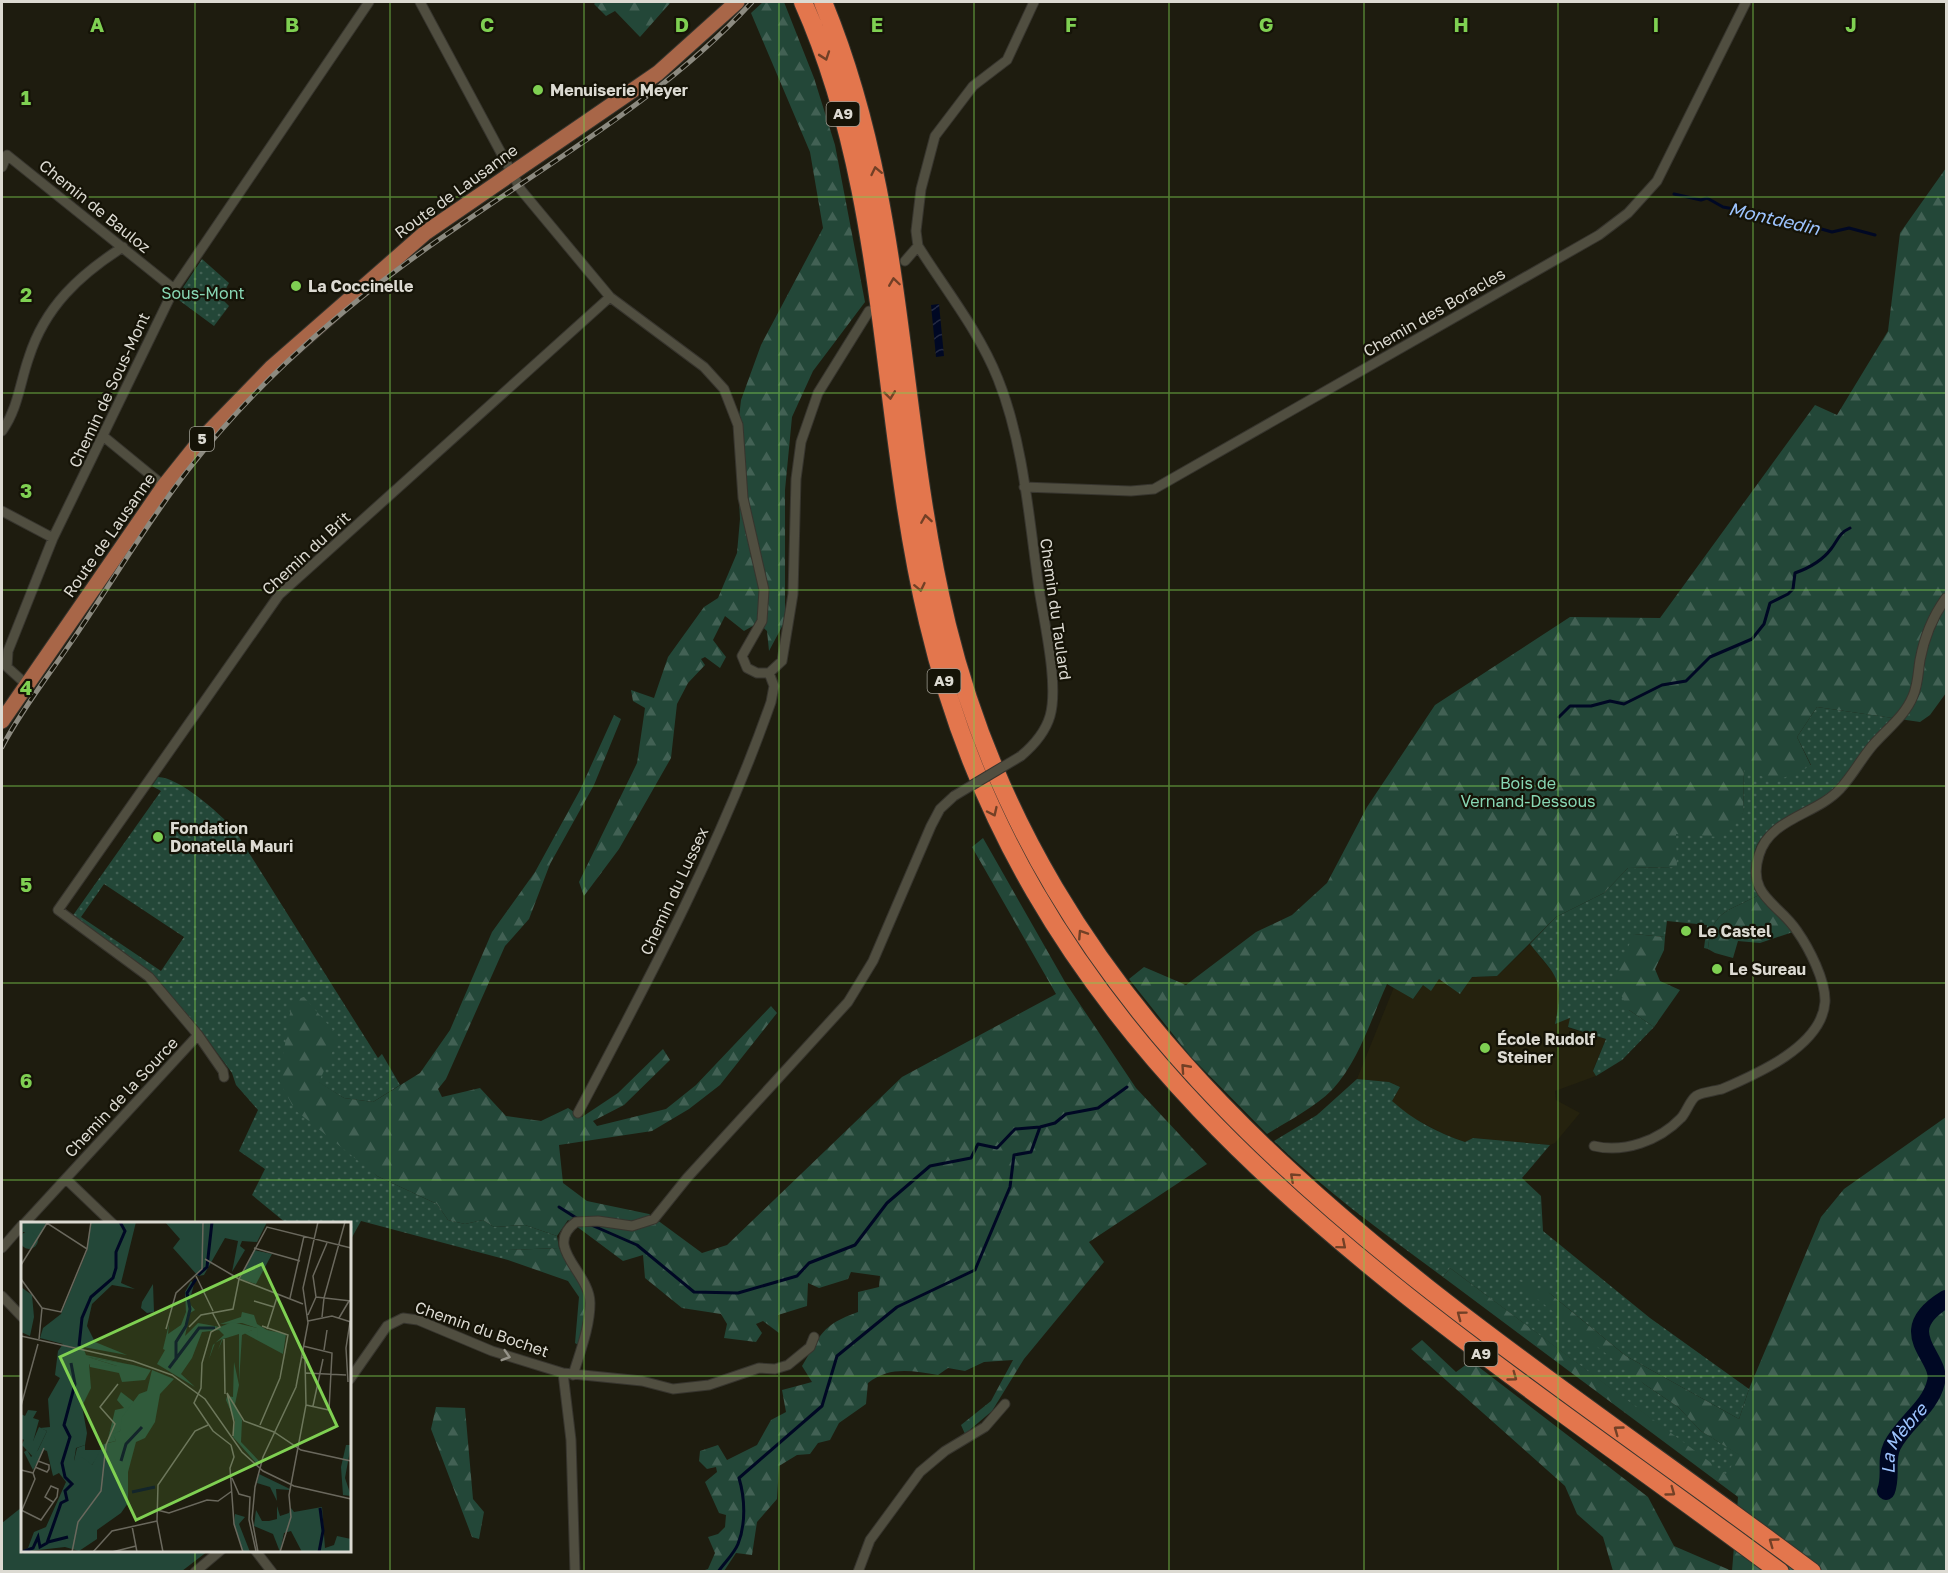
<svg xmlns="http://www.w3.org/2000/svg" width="1948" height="1573" font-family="'Golos Text',sans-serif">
<defs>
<pattern id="grass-dots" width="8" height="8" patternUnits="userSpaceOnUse" patternTransform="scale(1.5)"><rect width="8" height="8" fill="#234738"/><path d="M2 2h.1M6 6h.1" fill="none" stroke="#426154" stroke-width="1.8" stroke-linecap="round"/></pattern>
<pattern id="forest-firs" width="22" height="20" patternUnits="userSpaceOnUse" patternTransform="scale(1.5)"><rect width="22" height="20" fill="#234738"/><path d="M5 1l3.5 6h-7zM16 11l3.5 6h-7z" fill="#426154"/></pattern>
<pattern id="water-waves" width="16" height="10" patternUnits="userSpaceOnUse" patternTransform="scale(1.5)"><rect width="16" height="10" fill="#000824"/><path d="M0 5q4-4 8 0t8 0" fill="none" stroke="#252b43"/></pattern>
</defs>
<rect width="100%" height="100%" fill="#1e1c0f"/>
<path fill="#25220e" d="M1530 944 1555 975 1562 993 1556 1023 1571 1017 1568 1028 1606 1039 1593 1070 1596 1076 1555 1091 1556 1100 1580 1113 1555 1143 1550 1145 1473 1138 1465 1142 1448 1136 1409 1116 1391 1101 1400 1087 1389 1082 1357 1079 1394 987 1413 999 1423 985 1439 979 1497 976Z"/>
<path fill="url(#grass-dots)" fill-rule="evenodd" d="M202 259 229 283 221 298 229 306 214 326 176 298Z
M1817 707 1893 718C1872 744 1852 773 1828 796 1790 830 1736 819 1759 895 1727 912 1712 910 1708 949L1704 948 1707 925 1667 921 1665 937 1634 934 1629 1010 1654 1027 1622 1060 1596 1076 1593 1071 1606 1039 1568 1027 1570 1018 1555 1024C1565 978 1557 978 1530 944L1556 917 1604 893 1628 868 1676 867V834L1743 813 1744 767 1811 765 1797 737Z
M158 777C179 777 219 813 234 829L378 1058 382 1054 400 1085 373 1102 344 1098 318 1082 279 1080 377 1176 437 1204 448 1220 465 1224 483 1220 494 1227 525 1225 557 1236 559 1248 508 1250V1260L361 1221 350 1241V1224L286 1223 252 1195 265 1169 239 1151 258 1110 236 1085 232 1073 198 1027 142 968 69 921 161 791 152 786ZM104 884 184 937 161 971 81 917Z
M1357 1079 1389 1082 1400 1087 1392 1101C1413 1120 1438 1133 1465 1142L1473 1138 1550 1145 1522 1178 1541 1196 1543 1231 1650 1318 1749 1389 1739 1419 1626 1356 1548 1292 1644 1384 1678 1407 1701 1431 1740 1455 1726 1475 1450 1268 1443 1277C1385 1234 1326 1192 1274 1141L1317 1115Z"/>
<path fill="url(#forest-firs)" d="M596 2H671L640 37 615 11 606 16 594 4Z
M763 2H784L814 78 835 145 865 302 813 371 792 417 785 490V621L769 651 767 631 758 623 744 631 725 616 713 640 726 657 720 668 705 657 701 659 705 665 688 683 677 704 671 758 619 849 584 896 579 882 637 763 645 708 633 701 631 690 654 698 668 657 704 607 718 598 737 553 740 519 736 444 741 400 761 345 823 228 810 152 751 13Z
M1946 168V693L1930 715 1920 722 1817 707 1797 737 1811 766 1774 782 1744 768 1743 813 1719 837 1676 834 1677 867 1628 868 1604 893 1556 917 1497 976 1472 977 1460 994 1439 979 1431 991 1423 985 1413 999 1387 984C1371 1019 1359 1061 1332 1090 1314 1108 1288 1121 1267 1134L1191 1057 1129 979 1144 967 1186 985 1256 932 1292 915 1327 883 1367 807 1435 705 1570 617 1660 618 1815 405 1837 415 1888 331 1900 233Z
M614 715 621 719 594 785 550 864 529 919 505 946 446 1079 438 1089 442 1097 480 1088 506 1116 541 1121 568 1108 582 1117 618 1093 663 1049 670 1060 624 1105 593 1121 597 1126 666 1109 696 1085 771 1006 777 1013 720 1085 689 1109 652 1131 559 1145 563 1183 587 1201 649 1214 702 1253 727 1245 902 1077 1056 994 972 847 983 838 1065 982 1136 1088 1207 1164 1089 1242 1104 1262 1024 1359 992 1411 965 1434 961 1425 991 1401 1013 1360 984 1362 965 1371 948 1368 938 1375C912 1371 890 1366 868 1383L866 1404 839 1423 830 1440 818 1443 810 1454 797 1455 779 1466 777 1499 757 1522 752 1555 736 1553 724 1571H702L708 1569 715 1553 708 1537 718 1534 725 1527 726 1515 719 1513 705 1482 717 1472 716 1467 707 1469 699 1461 700 1451 718 1445 727 1460 757 1445 771 1420 786 1412 782 1390 812 1382 802 1366C821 1335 821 1325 858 1312V1292L879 1287 880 1276 851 1272 848 1279 819 1288 808 1283 807 1306 778 1315 779 1333 763 1321 756 1324 762 1333 756 1342 724 1338 727 1324 721 1314 682 1308 645 1278 643 1255 623 1261 568 1220 557 1236 525 1225 494 1227 483 1220 465 1224 448 1220 437 1204 377 1176 295 1110 279 1081 292 1001 304 997 339 1037 319 1082 344 1098 373 1102 420 1073 450 1030 492 932 535 872 580 790Z
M1759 895 1793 932 1760 943 1738 941 1733 958 1715 953 1708 949C1712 910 1727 912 1759 895Z
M1634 934 1665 937 1664 950 1655 969 1660 981 1680 990 1654 1027 1629 1010 1613 980Z
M1946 1117V1571H1732L1738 1497 1443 1277 1450 1268 1726 1474 1739 1455 1701 1431 1678 1407 1644 1384 1511 1278 1548 1292 1626 1356 1739 1419 1749 1389 1821 1217 1844 1189Z
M559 1248 586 1295 581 1338 578 1345 575 1343 579 1297 568 1281 508 1260V1250Z
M1422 1340 1456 1372 1471 1361 1648 1497 1674 1546 1732 1571H1613L1603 1537 1577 1514 1565 1486 1411 1349Z
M436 1407 465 1408 473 1499 484 1512 479 1539 472 1537 431 1429Z"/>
<path fill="#234738" d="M22 1507V1550L208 1551 182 1571H2V1523Z"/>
<path fill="url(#water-waves)" d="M939 304 944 356 936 357 931 305Z"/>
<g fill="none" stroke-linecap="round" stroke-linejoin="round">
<path stroke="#000824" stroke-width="3" d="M1674 194 1701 200 1707 198 1723 207 1745 211 1756 217H1773L1811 230 1818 228 1832 232 1849 228 1875 235
M1559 717 1570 706H1591L1610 701 1624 704 1662 685 1686 681 1710 657 1752 639 1764 624 1770 603 1788 594 1793 589 1795 573C1809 568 1822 561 1831 549 1838 540 1839 533 1850 528
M559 1207 578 1219
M589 1224 637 1245 694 1292 738 1293 797 1276 809 1263 855 1245 887 1203 930 1166 971 1158 978 1144 997 1148 1015 1129 1040 1127 1055 1123 1066 1114 1098 1108 1127 1087
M718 1572C724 1563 734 1554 738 1544 746 1524 745 1498 739 1478L822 1406 837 1356 897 1307 975 1270 1010 1187 1014 1155 1031 1152 1040 1127"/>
<path stroke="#000824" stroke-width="18" id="s1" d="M1886 1491C1892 1476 1885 1461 1892 1446 1904 1422 1930 1408 1936 1382 1943 1357 1890 1333 1946 1299"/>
<defs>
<path id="minor" d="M420 2 521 190 610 297 704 367 724 389 738 425 743 498 764 590 762 621 742 656 747 668 757 673H769L782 661 793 594 796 479 801 442 818 393 869 311
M2 167 7 155 174 289
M905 261 918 246
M2 431C18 409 20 382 29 357 45 307 79 275 123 247
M103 436 164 486
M1024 487 1131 491 1154 489 1599 235 1628 213 1657 181 1746 2
M2 511 53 538
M27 685 7 667 8 651 53 538 174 289 369 2
M1021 756C1034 745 1045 733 1050 716 1059 685 1044 622 1039 589 1029 520 1024 444 998 379 979 331 945 289 918 246L916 231 921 189 935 136 973 86 1007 60 1034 2
M224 1077 223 1071 198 1035 149 977 58 910 279 595 610 297
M578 1113C649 979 721 845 771 702L774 686 769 673
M1594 1146C1624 1153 1659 1141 1681 1118 1686 1113 1690 1100 1696 1096 1702 1092 1715 1091 1722 1089 1757 1074 1822 1046 1825 1002 1826 981 1809 948 1797 931 1780 904 1746 896 1759 855 1770 818 1816 815 1840 789 1853 775 1861 759 1873 745 1887 729 1905 716 1913 696 1918 685 1918 672 1920 660 1924 639 1933 616 1946 598
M66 1179 113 1224
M24 1224 198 1035
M2 1248 22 1225
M2 1296 22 1317
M563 1373 571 1440 575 1572
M573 1375C580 1352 590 1327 590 1303 590 1272 542 1247 576 1222L598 1221 632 1226 654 1219 687 1178 848 1002 873 961 931 826 940 809 954 796
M350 1379 387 1326 403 1318 418 1320 492 1351 563 1373 642 1381 673 1389 709 1385 759 1368 775 1369 788 1365 810 1347 814 1337
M255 1550 272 1572
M195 1572 221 1550
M858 1572 870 1540 920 1472 945 1451 985 1427 1005 1404"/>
<path id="primary" d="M2 721 164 486 200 441 271 368 425 233 658 73 737 2"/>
<path id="motorway" d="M803 2C890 197 879 417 928 622 1037 1086 1427 1307 1780 1572
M823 2C907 205 896 415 947 625 1060 1085 1461 1307 1812 1572"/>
</defs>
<use href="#minor" stroke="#37352e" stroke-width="11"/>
<use href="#primary" stroke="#37352e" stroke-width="17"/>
<use href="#motorway" stroke="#37352e" stroke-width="20"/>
<use href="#minor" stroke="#504e40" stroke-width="9"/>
<use href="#primary" stroke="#a86648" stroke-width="15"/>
<use href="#motorway" stroke="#e3764d" stroke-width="18"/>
<defs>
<path id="rail" d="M2 747C24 705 56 666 82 626 117 574 149 520 188 470 247 395 320 327 397 270 515 181 652 111 752 2"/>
</defs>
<use href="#rail" stroke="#8c8a80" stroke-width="5"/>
<use href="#rail" stroke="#151307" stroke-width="3" stroke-dasharray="9" stroke-linecap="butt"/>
<defs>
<path id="minor-bridge" d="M954 796 1021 756"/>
</defs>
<use href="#minor-bridge" stroke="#37352e" stroke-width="11" stroke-linecap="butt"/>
<use href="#minor-bridge" stroke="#504e40" stroke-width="9"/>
</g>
<defs><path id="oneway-chevron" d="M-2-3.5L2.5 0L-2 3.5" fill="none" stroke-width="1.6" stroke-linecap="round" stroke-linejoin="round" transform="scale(1.5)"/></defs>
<g stroke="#724026">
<use href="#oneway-chevron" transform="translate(825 56) rotate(71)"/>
<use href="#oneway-chevron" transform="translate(876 171) rotate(-102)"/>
<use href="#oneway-chevron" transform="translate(894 282) rotate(-98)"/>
<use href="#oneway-chevron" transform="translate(890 395) rotate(83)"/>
<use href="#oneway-chevron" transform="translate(926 519) rotate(-99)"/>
<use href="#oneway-chevron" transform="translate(920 587) rotate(78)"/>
<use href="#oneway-chevron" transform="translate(993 812) rotate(65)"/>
<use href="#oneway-chevron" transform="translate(1082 934) rotate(-123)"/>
<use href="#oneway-chevron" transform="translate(1185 1068) rotate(-132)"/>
<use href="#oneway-chevron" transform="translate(1294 1177) rotate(-138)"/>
<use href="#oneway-chevron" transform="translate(1342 1245) rotate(40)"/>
<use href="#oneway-chevron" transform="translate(1461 1315) rotate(-143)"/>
<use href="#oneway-chevron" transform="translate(1513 1377) rotate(36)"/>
<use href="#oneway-chevron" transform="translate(1618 1430) rotate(-144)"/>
<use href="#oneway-chevron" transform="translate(1671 1492) rotate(36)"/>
<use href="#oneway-chevron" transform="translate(1773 1542) rotate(-144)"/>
</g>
<use stroke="#969489" href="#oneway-chevron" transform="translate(506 1356) rotate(17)"/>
<path fill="none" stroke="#7fd052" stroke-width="1.5" stroke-opacity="0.55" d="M195 2V1224M390 2V1572M584 2V1572M779 2V1572M974 2V1572M1169 2V1572M1364 2V1572M1558 2V1572M1753 2V1572M2 197H1946M2 393H1946M2 590H1946M2 786H1946M2 983H1946M2 1180H1946M2 1376H22M350 1376H1946M195 1550V1572"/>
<g fill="#7fd052" stroke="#151307" stroke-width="2">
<circle cx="538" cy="90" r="6"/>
<circle cx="296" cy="286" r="6"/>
<circle cx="158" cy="837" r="6"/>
<circle cx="1686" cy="931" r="6"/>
<circle cx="1717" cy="969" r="6"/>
<circle cx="1485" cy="1048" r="6"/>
</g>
<g text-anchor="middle" stroke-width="4.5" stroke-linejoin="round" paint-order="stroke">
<g fill="#151307" stroke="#a09e95" stroke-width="1.5">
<rect x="826.5" y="102" width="33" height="24" rx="4.5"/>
<rect x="190" y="427" width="24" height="24" rx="4.5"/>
<rect x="927.5" y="669" width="33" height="24" rx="4.5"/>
<rect x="1464.5" y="1342" width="33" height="24" rx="4.5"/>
</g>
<g font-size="15" font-weight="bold" fill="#dcdad2">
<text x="843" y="119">A9</text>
<text x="202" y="444">5</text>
<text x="944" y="686">A9</text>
<text x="1481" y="1359">A9</text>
</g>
<g font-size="16" font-weight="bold" fill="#dcdad2" stroke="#151307" text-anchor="start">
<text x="550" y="96">Menuiserie Meyer</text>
<text x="308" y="292">La Coccinelle</text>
<text x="170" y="834">Fondation<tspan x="170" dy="18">Donatella Mauri</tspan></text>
<text x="1698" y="937">Le Castel</text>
<text x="1729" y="975">Le Sureau</text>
<text x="1497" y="1045">École Rudolf<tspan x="1497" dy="18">Steiner</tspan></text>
</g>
<g font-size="16" fill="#dcdad2" stroke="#151307">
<text transform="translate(456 191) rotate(-36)" y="6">Route de Lausanne</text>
<text transform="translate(95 206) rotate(39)" y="6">Chemin de Bauloz</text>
<text transform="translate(1434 312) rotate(-30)" y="6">Chemin des Boracles</text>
<text transform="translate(109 390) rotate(-65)" y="6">Chemin de Sous-Mont</text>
<text transform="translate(109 535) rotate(-55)" y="6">Route de Lausanne</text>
<text transform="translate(306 553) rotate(-43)" y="6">Chemin du Brit</text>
<text transform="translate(1056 609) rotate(82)" y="6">Chemin du Taulard</text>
<text transform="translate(674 891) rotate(-65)" y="6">Chemin du Lussex</text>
<text transform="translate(121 1097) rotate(-47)" y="6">Chemin de la Source</text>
<text transform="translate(482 1329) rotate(19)" y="6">Chemin du Bochet</text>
</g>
<g font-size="16" fill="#88d7b4" stroke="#151307">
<text x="203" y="299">Sous-Mont</text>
<text x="1528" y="789">Bois de<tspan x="1528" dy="18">Vernand-Dessous</tspan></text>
</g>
<g font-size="18" font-style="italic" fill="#9dc4ff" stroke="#151307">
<text transform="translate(1774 219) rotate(13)" y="6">Montdedin</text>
<text dy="6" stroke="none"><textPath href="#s1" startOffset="57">La Mèbre</textPath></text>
</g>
</g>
<g transform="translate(21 1222)">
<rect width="330" height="330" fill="#1e1c0f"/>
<path d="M-1 18a9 9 0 1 1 18 0a9 9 0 1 1-18 0ZM221 90 233 93 236 102 246 108 265 112 262 132 223 111 236 106 221 101 199 102 220 95ZM67 135 112 143 130 148 124 158 101 160 98 151 69 145 68 141 96 144ZM100 170 113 180 99 209 93 213 95 219 86 221 94 188 103 186 96 178ZM64 223V228H82L71 243 53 239 56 226Z" fill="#234738"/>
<path d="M0 0H23L25 2 17 17 11 10H2L0 16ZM70 0H115L100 61 114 67 91 63 71 82 66 104 74 120 106 133 62 125 65 133 106 142 67 135 99 145 68 142 70 166 61 184 66 211 64 223 55 226 53 239 61 235 71 243 83 222 95 219 92 212 99 209 101 195 118 172 126 169 131 148 153 157 139 172 134 200 124 216 115 220 107 250V281L100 291 76 308V317L58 329 44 325 0 330 7 326 13 310 25 305 45 260 38 251 32 254 26 229 23 228 12 248 3 230 6 228 10 235 17 228 26 209 19 206 29 205 27 177 39 156 34 153 37 129 42 122 19 116 22 106 40 92 66 29ZM144 0H246L236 20 221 19 219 24 224 28 211 50 217 19 204 16 183 53 177 54 152 26 159 17ZM170 59 173 62 168 81 174 88 169 91 164 114 177 101 199 105 211 100 236 106 237 116 231 113V108L221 113 218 160V112L202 117 197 128 201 117 194 121 188 137 192 123 203 113 198 108 181 110 171 136 160 152 174 165 136 142 144 128 142 127 148 102 147 112 160 103 165 90 164 70ZM132 62 133 90 126 91 120 86 121 80ZM0 65 11 73 13 95 9 114 0 110ZM213 140 218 163 214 182 221 198 220 220 238 239 237 243 212 215 214 199 205 178 206 174 212 175ZM7 188 16 189 12 196 18 198 12 220 0 217V192L4 194ZM325 223H330L324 256 330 274 322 273 320 245ZM238 252 269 267V268L255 267 256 279 249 265 236 261ZM256 284 259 294 268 291 270 286 273 290 301 285 304 326 313 323 316 314 330 317V330H281L270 309 263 311 259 330 252 312 233 304 235 288 241 299H248L256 297ZM214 292 224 295 218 302 229 330 222 329 213 302Z" fill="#234738"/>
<path d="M233 28 251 32 235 62 219 57ZM18 205 26 209 13 236 1 223 4 215 12 219Z" fill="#234738"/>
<path fill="none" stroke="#000824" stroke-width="3" d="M177 53 186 45 191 0M58 124 61 96 70 75 92 56 95 46V30L104 9 99 0M155 138V120L165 104 169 87 166 71 175 57M148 146 178 106H194M100 239 105 222 121 205M111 270 134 265M27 320 47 315M1 330 12 326 17 315 19 325 26 321 40 281 46 278 44 269 51 262 44 255 41 241 49 215 43 203 54 162 50 141M298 330 302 309 299 286"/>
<path fill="none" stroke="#6a685d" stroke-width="1.5" d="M233 26 279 39M184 37 218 57 282 82M0 43 26 1 66 27 70 0M175 54 192 89M0 57 21 86M295 75 330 79M269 76 283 14M233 79 253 85M21 86 40 90 66 27M191 90 199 105 190 110 181 141 180 166 173 181 192 209 210 223M287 93 295 75 292 54 306 21M301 95 303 76 324 0M318 96 328 79M287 99 311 94 330 100M168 105 180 93 212 87 218 57 246 5 330 26M145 107 155 71 181 47 182 0M246 107 257 72M0 114 112 139 151 153 184 177 221 230 242 249 273 264 330 277M18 117 21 86M203 117 204 172M282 124 311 131 308 188 285 183M303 128 306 108M285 151 325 153M327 160 325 126 329 100M0 184 17 122M292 184 302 137M239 203 259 156 267 113 241 104M212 214 213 200 206 171 223 199 253 210 280 228 330 239M210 223 213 235 209 246 213 302 222 330M14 245 26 250 28 247V243L17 239M0 248 12 251 14 257 1 288M12 251 23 226M211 256 218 272 229 275 228 298 235 329M0 288 20 298 36 275 37 267 30 264 24 275 32 280M136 288 148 291 186 278 197 279 211 269M111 304 116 330M51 330 57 300 80 269 85 223 94 202 79 185 97 162M72 330 91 309 136 299M91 330 115 324M142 330 136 299 137 263 174 209 187 203M237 330 231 297 234 265 242 235 275 165 287 101 282 66 297 0M259 330 270 295 268 273 285 183 284 137 281 135"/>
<path fill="#7fd052" fill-opacity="0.15" stroke="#7fd052" stroke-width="3" d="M241 42 316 204 115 298 39 135Z"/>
<rect width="330" height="330" fill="none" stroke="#dcdad2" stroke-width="3"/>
</g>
<g font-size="20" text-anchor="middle" font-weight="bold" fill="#7fd052" stroke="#151307" stroke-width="4.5" stroke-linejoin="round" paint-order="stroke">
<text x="97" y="32">A</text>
<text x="292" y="32">B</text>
<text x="487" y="32">C</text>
<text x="682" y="32">D</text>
<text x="877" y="32">E</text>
<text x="1071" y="32">F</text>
<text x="1266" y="32">G</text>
<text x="1461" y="32">H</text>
<text x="1656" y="32">I</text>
<text x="1851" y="32">J</text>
<text x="26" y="105">1</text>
<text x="26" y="302">2</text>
<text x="26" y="498">3</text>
<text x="26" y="695">4</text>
<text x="26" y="892">5</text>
<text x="26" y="1088">6</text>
</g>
<rect width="1948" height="1573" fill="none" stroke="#dcdad2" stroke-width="6"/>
</svg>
